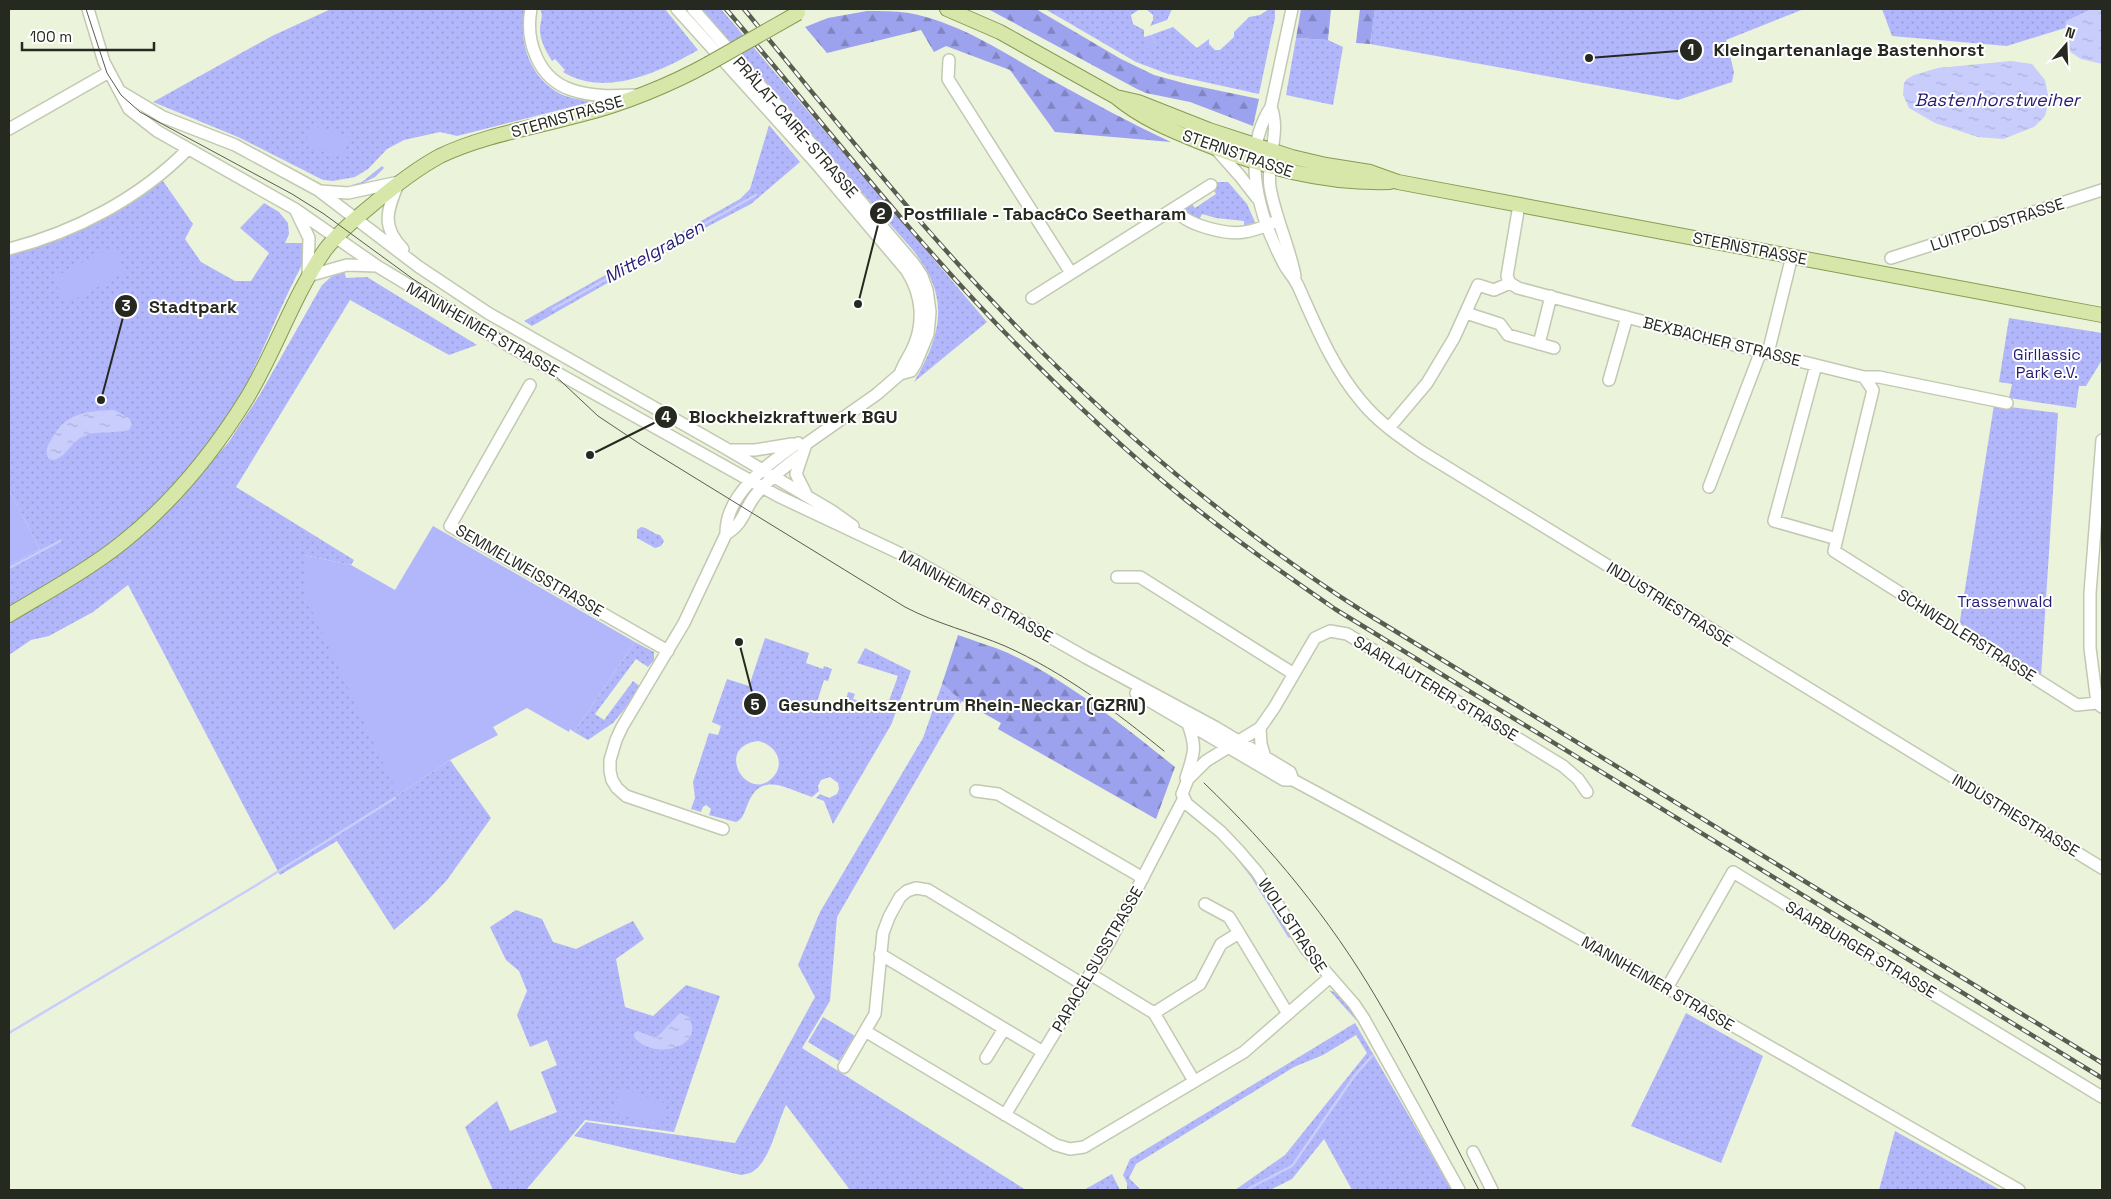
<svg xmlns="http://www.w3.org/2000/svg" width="2111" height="1199" font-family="'Space Grotesk',sans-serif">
<defs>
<pattern id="green-dots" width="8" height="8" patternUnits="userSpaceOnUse" patternTransform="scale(1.25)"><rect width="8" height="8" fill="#b2b7fb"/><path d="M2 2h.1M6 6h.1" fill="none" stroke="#999dd7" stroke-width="1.8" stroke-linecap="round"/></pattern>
<pattern id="forest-firs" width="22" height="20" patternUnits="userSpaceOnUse" patternTransform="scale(1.25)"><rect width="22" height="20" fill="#9da2ee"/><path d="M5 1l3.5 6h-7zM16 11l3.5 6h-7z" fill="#8084c0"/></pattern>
<pattern id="water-ripples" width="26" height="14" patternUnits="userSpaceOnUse" patternTransform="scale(1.25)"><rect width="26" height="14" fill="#c8cdfc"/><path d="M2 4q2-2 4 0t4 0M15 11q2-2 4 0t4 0" fill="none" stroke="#acb0d8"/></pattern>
</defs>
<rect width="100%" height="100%" fill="#ebf3da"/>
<path fill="url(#green-dots)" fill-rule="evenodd" d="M331 9H526C517 38 529 76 557 92 567 98 579 99 591 102L457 136 440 132 404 140 387 149 368 169 355 177 333 181 323 180 238 137 153 102 272 36Z
M540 9H665L698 50C660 72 605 98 563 72L565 70 555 59 552 61C546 51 540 41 540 29 540 21 544 17 540 9Z
M701 9H721L987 322 914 382C943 332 950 296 912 249Z
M1045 9H1140L1131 15 1133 24 1144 30V37L1157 45 1151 35 1173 27 1197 48 1209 39V44L1215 50H1220L1234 37V32L1249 17 1260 15 1269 9H1275V18L1259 94 1168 74 1136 62Z
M1146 9H1172L1167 20 1150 26 1153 20V15Z
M1375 9H1804L1726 40 1734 72 1732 82 1678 100 1370 44Z
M1882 9H2092L2067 21 2065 28 2007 46 1892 36Z
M1296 38 1328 40 1343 47 1333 105 1286 95Z
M769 125 800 162 751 204 697 232 532 326 524 321 740 199 750 189Z
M382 166 384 168 375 177 353 188 352 185 362 182Z
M163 181 193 224 185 239 201 262 235 281H251L269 253 240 228 264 203 279 212 288 223 289 234 285 243H302L306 246 302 265C279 308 263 353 240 396 211 451 167 501 118 539 84 565 46 586 9 608V565L40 549 9 490V254L72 233 103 219Z
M1212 182H1228L1247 204 1255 222 1244 226V221L1216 218 1202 214 1199 220 1186 213V206L1191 203 1195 208 1216 194 1211 185Z
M344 270 346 278 367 277 477 345 449 355 350 300 236 487 354 560 351 565 304 555 398 795 450 760 491 818 447 880 427 901 394 930 337 841 280 875 128 585 93 612 49 636 31 640 9 655V621L199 475 228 443 259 396 322 285 331 277Z
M2009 318 2102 333V360L2086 386H2079L2076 408 2009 398 2012 384 1999 382Z
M1994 405 2058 413 2041 676 1959 627Z
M641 527C649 528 653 534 660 535L664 541 661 546 655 548 637 538V530Z
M765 638 809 653 806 663 823 669 824 666 832 669 828 681 824 680 817 702 836 709 840 698 846 700 848 692 855 694 853 699 886 709 898 676 857 663 865 648 911 671 891 725 833 824 824 801 816 798 820 794 829 798 837 794 839 789 838 783 830 777 821 780 818 786 819 791 812 797C785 788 760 770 747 806 744 813 743 819 736 822L709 815 711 809 706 805 703 807 701 812 691 809 695 798 693 782 709 733 718 735 721 726 712 722 727 679 749 686ZM758 741C774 744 786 761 774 776 749 806 712 747 758 741Z
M635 642 654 652V660L648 667 636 659 595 714 604 720 633 681 642 688 613 723 588 740 574 732Z
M942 684 962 701 837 917 830 1001 802 1048 1026 1190H850L786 1105C777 1123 771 1161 752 1172 749 1174 744 1174 741 1175L574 1136 586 1122 735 1143 815 997 798 965 820 912 923 738Z
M1237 856 1253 875 1292 939 1288 937 1251 877 1237 859Z
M516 910 542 919 553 942 576 949 633 921 644 939 616 959 625 1007 653 1016 686 985 720 996 674 1132 585 1120 526 1190H493L465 1127 497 1101 510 1131 557 1112 541 1072 557 1065 547 1040 530 1047 517 1015 527 991 519 971 506 960 490 927Z
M1329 990C1340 993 1354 1008 1356 1020Z
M1686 1013 1763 1056 1721 1163 1631 1126Z
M823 1017 855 1036 839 1061 808 1042Z
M1355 1023 1452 1190H1352L1324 1139 1292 1179 1270 1190H1235L1285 1155 1367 1053 1356 1035 1323 1055 1294 1067 1136 1164 1129 1178 1141 1190H1127V1183L1123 1175 1130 1159Z
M1895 1131 2000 1190H1879Z
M1112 1174 1120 1190H1084Z"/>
<path fill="url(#forest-firs)" d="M988 9H1036L1121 59 1154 75 1187 84 1259 99 1253 126 1190 102 1146 93 1137 89Z
M1301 9H1331L1328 40 1296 38Z
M1360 9H1375L1370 44 1356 43Z
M867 11C881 11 895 11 909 13 959 22 1006 54 1050 79 1090 101 1130 123 1171 142L1055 132 1010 70 946 46 934 52 921 30 827 53 805 27 828 18Z
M958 635C974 641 992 646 1008 653 1070 682 1122 725 1175 767L1156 819 998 729 1001 723 962 701 942 684Z"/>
<path fill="#b2b7fb" d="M1151 35 1157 45 1145 49 1144 37Z
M311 125 349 137 342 158 305 145Z
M113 246 126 272 66 304 53 278Z
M9 490 40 549 9 565Z
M433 526 635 642 574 732 570 729 569 732 527 708 493 727 498 735 450 760 398 795 304 594V555L351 565 395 590Z
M621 1088 667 1104 659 1128 613 1112Z"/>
<path fill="url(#water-ripples)" d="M2092 9H2102V64L2081 59 2066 49 2065 28 2067 21Z
M2011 61 2032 64 2045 80 2049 100 2045 116 2034 127 2003 139 1978 137 1935 123 1909 108 1903 95 1904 83 1907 79 1914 75 1938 68Z
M114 410 129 418 132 424 129 430C113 434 97 430 82 437 71 442 64 460 52 460L48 458C45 451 47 446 51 440 65 413 85 411 114 410Z
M680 1013 689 1017C706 1048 653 1061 634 1037V1033L638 1031 650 1036H658Z"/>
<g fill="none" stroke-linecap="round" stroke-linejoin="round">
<path stroke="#c8cdfc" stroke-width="2.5" d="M553 309 756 195
M9 568 60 541
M9 1033 255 886 395 798
M1246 1190 1292 1166 1355 1075 1372 1056"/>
<defs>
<path id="minor" d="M88 9 104 62 129 109 157 131 295 209 377 266 511 347 778 496 916 561 1085 657 1215 727 1290 772 1293 780
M531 9C525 41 538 79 572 90 593 97 613 96 634 95
M677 9 815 162 907 271C922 295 925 323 912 350 908 358 903 365 900 374
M693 9 822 156 914 264 922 276 927 290 930 312 928 334 916 363 911 371 900 374 877 394 806 444 796 474 807 496
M1292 9 1271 107C1240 154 1259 216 1283 262 1287 271 1295 278 1299 288 1316 326 1333 368 1361 401 1378 422 1400 437 1422 452L2102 868
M949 60 948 79 1071 273
M121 92 163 117 235 145 318 190 419 267 488 313 727 449 832 511 853 526
M1271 107C1281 132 1266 160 1270 187 1275 217 1289 245 1295 276
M9 129 109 72
M1216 149 1240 176 1257 198
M398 184C387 211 381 226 403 249
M320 191 348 193 399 182
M1519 205 1507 276 1510 283 1518 288 1690 334 1864 377 1873 390 1834 551 2077 705 2097 703 2102 707
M1175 209C1185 225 1226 235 1244 232 1254 231 1265 226 1275 222
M296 211 309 238 308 276 347 265 377 266
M9 249C75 232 140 198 188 149
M1891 258 2102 190
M1032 298 1211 185
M1466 313 1500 324 1508 335 1554 348
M1539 344 1551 296
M1768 353 1792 256
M1816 365 1774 521 1837 539
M1864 377H1879L2007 403
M1609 380 1627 317
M530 385 450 526 668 651
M1389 428 1427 383 1454 338 1478 285 1494 290 1510 283
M732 450H755L792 444
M1709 487 1761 351
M726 534C744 523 743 512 754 497 768 479 785 467 802 454
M1117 577H1140L1294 674
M1136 693 1284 780H1293C1538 911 1778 1052 2019 1190
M2097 703 2090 648V593L2102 440
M1260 728 1261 744 1265 757
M1186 778C1194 753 1197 749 1188 724
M976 791 998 794 1143 878
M723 829 626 796 617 788 612 780 610 771V760L616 740 622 727 684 623 726 534C725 494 769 463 798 443
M1205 904 1229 917 1239 933
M880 954 1043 1052
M1090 974 1154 1013 1194 1081
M1667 988 1733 872 2102 1097
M1154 1013 1200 984 1221 944 1239 933 1288 1014
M865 1031 1056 1145 1070 1149 1084 1147 1244 1052 1329 978
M986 1058 1004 1029
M844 1067 875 1014 883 933 889 917 900 897 907 891 916 888 928 890 1084 985
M1005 1115 1110 941 1183 800
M1473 1152 1492 1190
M1459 1190 1364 1019 1354 1004 1306 949 1257 872 1239 851 1221 832 1187 804 1182 794 1188 779 1206 761 1260 728 1274 708 1315 638 1330 631 1347 634 1563 766 1578 779 1587 792"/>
<path id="major" d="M947 9 1000 32 1116 97C1141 118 1170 130 1200 142 1262 167 1323 184 1390 182
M1116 97 1138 102 1209 130 1292 157 1326 165 1370 172 1398 182 2102 315
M9 615C47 592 88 570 123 542 173 502 213 453 247 398 276 350 293 296 325 250 338 233 356 218 372 205 393 187 416 169 440 156 484 135 536 127 583 114 623 104 672 84 708 64"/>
</defs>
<use href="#minor" stroke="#c2c9b2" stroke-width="14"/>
<use href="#major" stroke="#889a54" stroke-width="16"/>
<use href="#minor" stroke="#fff" stroke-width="11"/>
<use href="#major" stroke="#d7e7a9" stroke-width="14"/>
<path stroke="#595d50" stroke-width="1" d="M86 9 107 73 121 95 140 112 292 194 324 214 413 279 533 355 598 416 640 444 905 607C937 624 972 632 1005 646 1063 672 1115 711 1164 751
M1204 783C1271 847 1330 919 1377 999 1414 1061 1445 1126 1479 1190"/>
<defs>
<path id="rail" d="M726 9C821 120 911 237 1014 342 1067 396 1123 449 1182 497 1231 537 1283 573 1335 609L2102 1078
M744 9C841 127 936 248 1045 355 1143 452 1248 538 1364 612L2102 1063"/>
</defs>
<use href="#rail" stroke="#595d50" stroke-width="4.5"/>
<use href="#rail" stroke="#fff" stroke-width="2.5" stroke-dasharray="8" stroke-linecap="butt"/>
<defs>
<path id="major-bridge" d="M708 64 798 13"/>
</defs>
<use href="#major-bridge" stroke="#889a54" stroke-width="16" stroke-linecap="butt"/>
<use href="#major-bridge" stroke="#d7e7a9" stroke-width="14"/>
</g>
<g text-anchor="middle" stroke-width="4" stroke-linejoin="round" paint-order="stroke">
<g font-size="16" fill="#262920" stroke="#fff">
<text transform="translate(567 116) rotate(-16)" y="6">STERNSTRASSE</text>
<text transform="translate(796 127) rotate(49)" y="6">PRÄLAT-CAIRE-STRASSE</text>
<text transform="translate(1238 153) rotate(19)" y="6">STERNSTRASSE</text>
<text transform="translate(1997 224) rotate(-18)" y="6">LUITPOLDSTRASSE</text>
<text transform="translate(1750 248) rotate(11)" y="6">STERNSTRASSE</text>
<text transform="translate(483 329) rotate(30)" y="6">MANNHEIMER STRASSE</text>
<text transform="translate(1722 341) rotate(14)" y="6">BEXBACHER STRASSE</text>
<text transform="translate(530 570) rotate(30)" y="6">SEMMELWEISSTRASSE</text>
<text transform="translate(976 596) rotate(29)" y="6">MANNHEIMER STRASSE</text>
<text transform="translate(1670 604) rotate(32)" y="6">INDUSTRIESTRASSE</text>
<text transform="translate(1967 635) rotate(32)" y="6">SCHWEDLERSTRASSE</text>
<text transform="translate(1436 688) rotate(31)" y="6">SAARLAUTERER STRASSE</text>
<text transform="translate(2016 815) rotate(31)" y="6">INDUSTRIESTRASSE</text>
<text transform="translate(1293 925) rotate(56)" y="6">WOLLSTRASSE</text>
<text transform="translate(1861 949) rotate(31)" y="6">SAARBURGER STRASSE</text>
<text transform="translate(1097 959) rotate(-60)" y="6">PARACELSUSSTRASSE</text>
<text transform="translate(1658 983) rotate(30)" y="6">MANNHEIMER STRASSE</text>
</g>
<g font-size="16" fill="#271b72" stroke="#fff">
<text x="2047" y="360">Girllassic<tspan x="2047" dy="18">Park e.V.</tspan></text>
<text x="2005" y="607">Trassenwald</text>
</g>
<g font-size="18" font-style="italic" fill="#281d73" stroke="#fff">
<text x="1997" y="106">Bastenhorstweiher</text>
<text transform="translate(654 252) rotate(-29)" y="6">Mittelgraben</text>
</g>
</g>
<path fill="none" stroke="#262920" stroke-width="2" d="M1589 58L1691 50M858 304L881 213M101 400L126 306M590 455L666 417M739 642L755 704"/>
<g fill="#262920" stroke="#fff" stroke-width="2">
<circle cx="1589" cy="58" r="5"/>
<circle cx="858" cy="304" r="5"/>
<circle cx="101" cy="400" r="5"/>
<circle cx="590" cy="455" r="5"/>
<circle cx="739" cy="642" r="5"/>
<circle cx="1691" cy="50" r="12"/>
<circle cx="881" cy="213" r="12"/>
<circle cx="126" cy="306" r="12"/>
<circle cx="666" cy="417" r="12"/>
<circle cx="755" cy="704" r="12"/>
</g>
<g font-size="15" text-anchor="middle" font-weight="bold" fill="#fff">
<text x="1691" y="55">1</text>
<text x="881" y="219">2</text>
<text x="126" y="311">3</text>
<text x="666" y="422">4</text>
<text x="755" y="710">5</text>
</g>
<g font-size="18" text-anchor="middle" font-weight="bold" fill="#262920" stroke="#fff" stroke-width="4" stroke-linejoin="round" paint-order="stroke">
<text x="1849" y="56">Kleingartenanlage Bastenhorst</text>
<text x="1045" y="220">Postfiliale - Tabac&amp;Co Seetharam</text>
<text x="193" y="313">Stadtpark</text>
<text x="793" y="423">Blockheizkraftwerk BGU</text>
<text x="962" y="711">Gesundheitszentrum Rhein-Neckar (GZRN)</text>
</g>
<rect width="2111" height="1199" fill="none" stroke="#262920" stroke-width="20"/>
<g transform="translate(2066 45) rotate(19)" stroke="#ffffff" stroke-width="4" paint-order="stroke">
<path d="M0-4L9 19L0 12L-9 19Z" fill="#262920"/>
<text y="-8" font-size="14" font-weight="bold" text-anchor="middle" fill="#262920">N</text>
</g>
<path d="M22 42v8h132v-8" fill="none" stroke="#262920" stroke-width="2.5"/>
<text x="30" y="42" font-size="15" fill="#262920" stroke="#ffffff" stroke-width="4" paint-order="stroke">100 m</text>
</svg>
